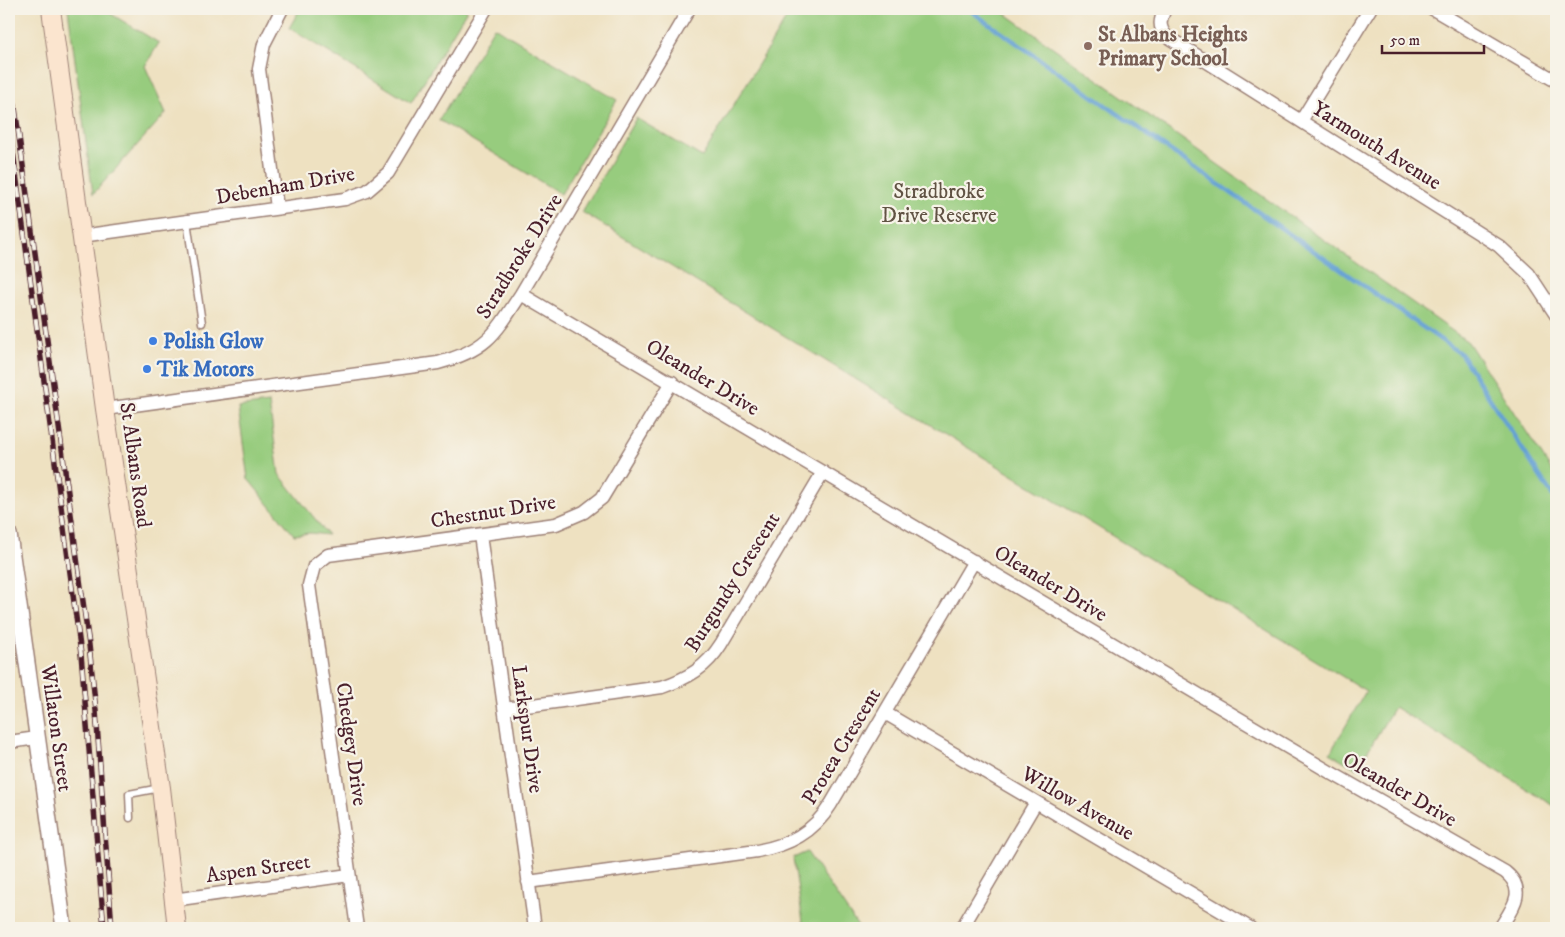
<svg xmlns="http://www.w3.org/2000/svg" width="1565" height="937" font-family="'IM FELL DW Pica',serif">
<rect width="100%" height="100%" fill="#f7f3e8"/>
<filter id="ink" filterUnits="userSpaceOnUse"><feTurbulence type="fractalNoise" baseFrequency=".02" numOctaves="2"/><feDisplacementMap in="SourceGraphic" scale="10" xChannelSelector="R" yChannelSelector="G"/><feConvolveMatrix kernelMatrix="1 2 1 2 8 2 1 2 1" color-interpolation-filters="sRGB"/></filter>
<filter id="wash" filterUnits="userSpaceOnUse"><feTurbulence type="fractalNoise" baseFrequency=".0096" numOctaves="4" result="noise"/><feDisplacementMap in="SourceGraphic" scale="20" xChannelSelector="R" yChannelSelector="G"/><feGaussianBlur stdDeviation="1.12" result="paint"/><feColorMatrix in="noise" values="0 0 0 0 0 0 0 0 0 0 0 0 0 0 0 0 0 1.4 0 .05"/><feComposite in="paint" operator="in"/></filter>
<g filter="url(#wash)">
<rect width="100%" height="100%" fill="#eee1c1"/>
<path fill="#97cc7e" stroke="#707654" d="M68 9H103L159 43 145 66 166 113 93 194Z
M300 9H464L467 10 411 103 289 28Z
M792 9H999L1468 342 1556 477V807L1394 707 1357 769 1330 753 1366 691 582 212 636 118 702 157Z
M494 27 617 100 561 194 439 120Z
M269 403 279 474 328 535 310 533 294 535 248 479 238 407Z
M807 852 859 928H804L793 858Z"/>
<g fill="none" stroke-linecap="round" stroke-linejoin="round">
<path stroke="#63a0d4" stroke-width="4.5" d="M968 9 1461 354 1556 501"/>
</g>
</g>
<g filter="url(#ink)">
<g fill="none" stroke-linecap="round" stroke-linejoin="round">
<defs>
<path id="service" d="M187 221 202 323
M130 818 129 794 160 788"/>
<path id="minor" d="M1165 9C1160 20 1158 26 1166 36L1499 246 1529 274 1556 315
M1433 9 1556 81
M1301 121 1370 9
M277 208 259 69 264 44 282 9
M81 236 345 199 367 191 388 173 486 9
M521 294 1328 771 1505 872C1528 890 1512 909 1500 928
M105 409 438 363C487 350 495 334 521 294L689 9
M480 535 535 928
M505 709 662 687C688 678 706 668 721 644L823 472
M885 713 1250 928
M9 742 37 738
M528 882 757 851C789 845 813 833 831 804L974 561
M173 900 349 875
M357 928 309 585 314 566 328 555 556 524 584 512 602 498 672 382
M962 928 1036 802"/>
<path id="tertiary" d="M9 534 64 928"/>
<path id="secondary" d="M51 9 105 409 161 788 177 928"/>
</defs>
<use href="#service" stroke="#9c8076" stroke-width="9"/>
<use href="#minor" stroke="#9c8076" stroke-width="15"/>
<use href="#tertiary" stroke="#9c8076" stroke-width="18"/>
<use href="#secondary" stroke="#9c8076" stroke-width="20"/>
<use href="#service" stroke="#fff" stroke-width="6"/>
<use href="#minor" stroke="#fff" stroke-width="12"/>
<use href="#tertiary" stroke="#fff" stroke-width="15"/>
<use href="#secondary" stroke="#fbe5cf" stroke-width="18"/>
<defs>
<path id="rail" d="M9 64 89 645 96 711 112 928
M9 122 81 654 104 928"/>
</defs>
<use href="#rail" stroke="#4a1f2b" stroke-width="5.5"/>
<use href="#rail" stroke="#f7f3e8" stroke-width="4" stroke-dasharray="11" stroke-linecap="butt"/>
</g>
</g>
<circle fill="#8d6e63" stroke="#f7f3e8" stroke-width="2" cx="1088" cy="46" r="5"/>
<g fill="#3f7fe0" stroke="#f7f3e8" stroke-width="2">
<circle cx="153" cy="341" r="5"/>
<circle cx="147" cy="369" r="5"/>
</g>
<g text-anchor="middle" stroke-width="4.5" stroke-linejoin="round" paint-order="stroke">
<g font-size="21" font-weight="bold" fill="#785e54" stroke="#f7f3e8" text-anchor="start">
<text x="1098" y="41">St Albans Heights<tspan x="1098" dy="24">Primary School</tspan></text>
</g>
<g font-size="21" fill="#4a1f2b" stroke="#f7f3e8">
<text transform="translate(1377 145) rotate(32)" y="7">Yarmouth Avenue</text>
<text transform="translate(285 185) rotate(-10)" y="7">Debenham Drive</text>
<text transform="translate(519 256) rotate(-58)" y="7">Stradbroke Drive</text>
<text transform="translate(703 377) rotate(31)" y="7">Oleander Drive</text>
<text transform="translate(136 465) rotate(82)" y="7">St Albans Road</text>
<text transform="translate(493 511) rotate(-9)" y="7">Chestnut Drive</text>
<text transform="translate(732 582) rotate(-58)" y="7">Burgundy Crescent</text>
<text transform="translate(1051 583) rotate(31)" y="7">Oleander Drive</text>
<text transform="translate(57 728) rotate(82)" y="7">Willaton Street</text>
<text transform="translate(528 729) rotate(82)" y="7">Larkspur Drive</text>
<text transform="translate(352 744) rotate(82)" y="7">Chedgey Drive</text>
<text transform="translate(841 746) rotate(-59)" y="7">Protea Crescent</text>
<text transform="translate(1400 789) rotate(30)" y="7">Oleander Drive</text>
<text transform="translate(1078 803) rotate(30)" y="7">Willow Avenue</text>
<text transform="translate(258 868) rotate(-8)" y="7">Aspen Street</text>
</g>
<g font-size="21" fill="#615344" stroke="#f7f3e8">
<text x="939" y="198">Stradbroke<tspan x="939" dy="24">Drive Reserve</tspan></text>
</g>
<g font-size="21" font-weight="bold" fill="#366cbe" stroke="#f7f3e8" text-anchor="start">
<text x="163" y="348">Polish Glow</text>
<text x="157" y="376">Tik Motors</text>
</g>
</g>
<rect width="1565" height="937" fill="none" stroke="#f7f3e8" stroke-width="30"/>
<path d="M1382 45v8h102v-8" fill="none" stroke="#4a1f2b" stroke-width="2.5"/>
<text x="1390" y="45" font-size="15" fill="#4a1f2b" stroke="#f7f3e8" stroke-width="4" paint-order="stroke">50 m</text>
</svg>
